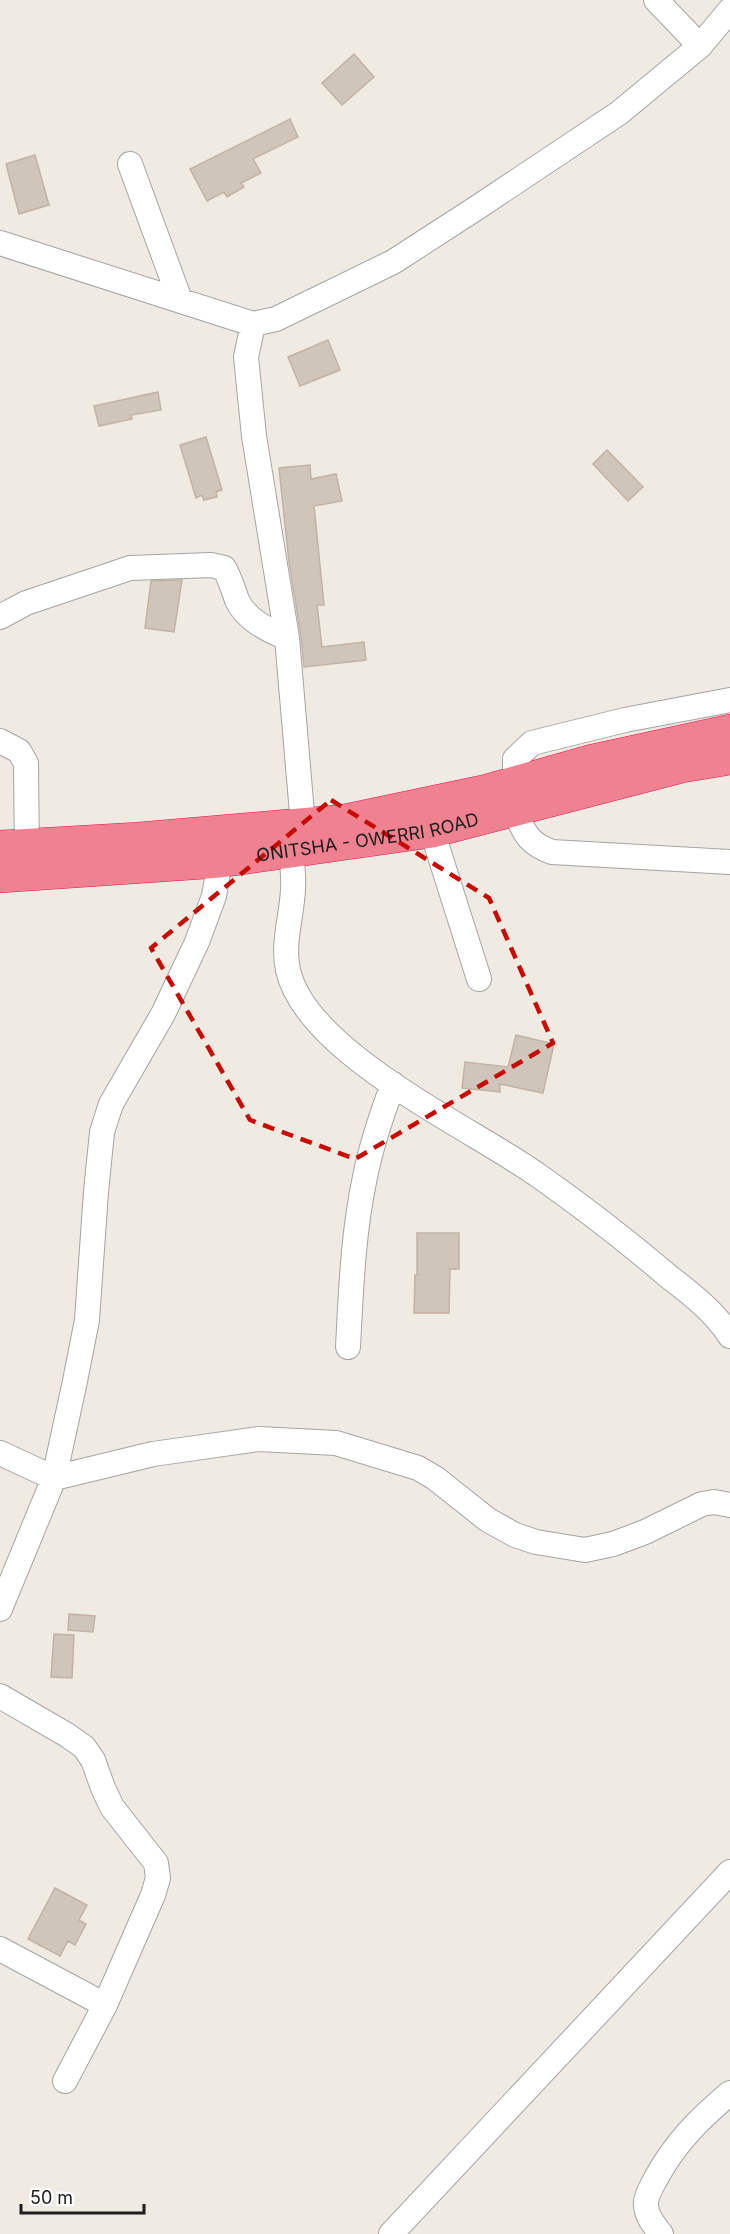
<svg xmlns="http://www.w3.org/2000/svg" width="730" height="2234" font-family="Inter,sans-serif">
<rect width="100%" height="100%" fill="#efebe2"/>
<path fill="#d0c5ba" stroke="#c3b2a3" stroke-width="1.5" d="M354 54 374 77 342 105 322 83Z
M290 119 298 137 253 159 261 173 241 183 244 187 227 197 224 192 207 201 190 169Z
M35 155 49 205 19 214 6 164Z
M328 340 340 370 300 386 288 357Z
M158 392 161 410 131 415 132 419 99 426 94 406Z
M206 437 222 490 216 492 217 497 204 500 202 495 196 498 180 445Z
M607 450 643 487 628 501 593 464Z
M310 465 311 479 336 474 342 501 314 506 324 605H317L322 647 364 642 366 660 304 667 301 636 289 562 279 468Z
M182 580 174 632 145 628 151 581Z
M516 1035 554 1044 543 1093 500 1084V1092L462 1088 465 1062 508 1067Z
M417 1233H459V1269H450L449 1313H414L415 1275H417Z
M69 1614 95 1616 93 1632 68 1630Z
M54 1634 74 1635 72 1678 51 1677Z
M55 1888 87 1905 79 1920 86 1924 75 1945 68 1941 60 1956 28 1939Z"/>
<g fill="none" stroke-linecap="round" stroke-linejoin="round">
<defs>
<path id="minor" d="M656 0 700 46
M130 164 180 300
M0 243 253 324
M0 617 26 603 130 568 211 565 224 568C230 578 233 589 237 600 246 620 268 630 287 638
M0 741 19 751 26 763 27 860
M515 783V759L532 743 625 720 730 700
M514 810C525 833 527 843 552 852L730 862
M303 825 287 638 254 436 246 357 253 324 276 319 393 262 478 207 619 113 700 46 730 10
M432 831 479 979
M291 852C292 864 294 877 293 889 292 916 282 943 288 970 306 1053 472 1128 539 1176 583 1207 627 1241 668 1276 690 1293 715 1312 730 1336
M348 1347C351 1290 353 1233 365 1177 371 1145 382 1114 393 1084
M0 1453 54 1478 153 1454 259 1439 336 1443 418 1468 435 1478 488 1520 515 1535 536 1542 585 1550 613 1544 645 1532 702 1504 714 1502 730 1505
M0 1609 54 1478 75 1381 87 1320 96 1192 102 1132 111 1104 163 1014 197 942 214 896 220 861
M0 1696 67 1735 84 1747 93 1760 103 1788 112 1807 156 1863 158 1878 153 1895 105 2005 65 2081
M0 1949 105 2005
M391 2234 730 1872
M661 2234C654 2225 647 2217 646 2206 645 2197 651 2188 655 2180 675 2143 698 2120 730 2093"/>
<g id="highway">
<path d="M0 847 139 839 345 821 483 792 592 761 730 731"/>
<path id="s1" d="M0 876 220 861 432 831 682 766 730 758"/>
</g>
</defs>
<use href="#minor" stroke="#a4a4a4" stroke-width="26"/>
<use href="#highway" stroke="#ea1252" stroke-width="34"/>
<use href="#minor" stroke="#fff" stroke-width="24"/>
<use href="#highway" stroke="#ef8190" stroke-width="33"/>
</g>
<path fill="none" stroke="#ca0900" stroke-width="4.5" stroke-dasharray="12 8" stroke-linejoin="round" d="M331 800 489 898 553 1043 355 1159 250 1120 151 948Z"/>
<g text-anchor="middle" stroke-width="4.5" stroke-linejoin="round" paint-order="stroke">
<g font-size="18" fill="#1d1d1d" stroke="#fff">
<text dy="6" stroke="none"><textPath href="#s1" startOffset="370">ONITSHA - OWERRI ROAD</textPath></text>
</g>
</g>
<path d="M21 2204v9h123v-9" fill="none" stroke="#1d1d1d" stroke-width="3"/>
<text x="30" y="2204" font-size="18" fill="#1d1d1d" stroke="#ffffff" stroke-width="4.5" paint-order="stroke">50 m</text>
</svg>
